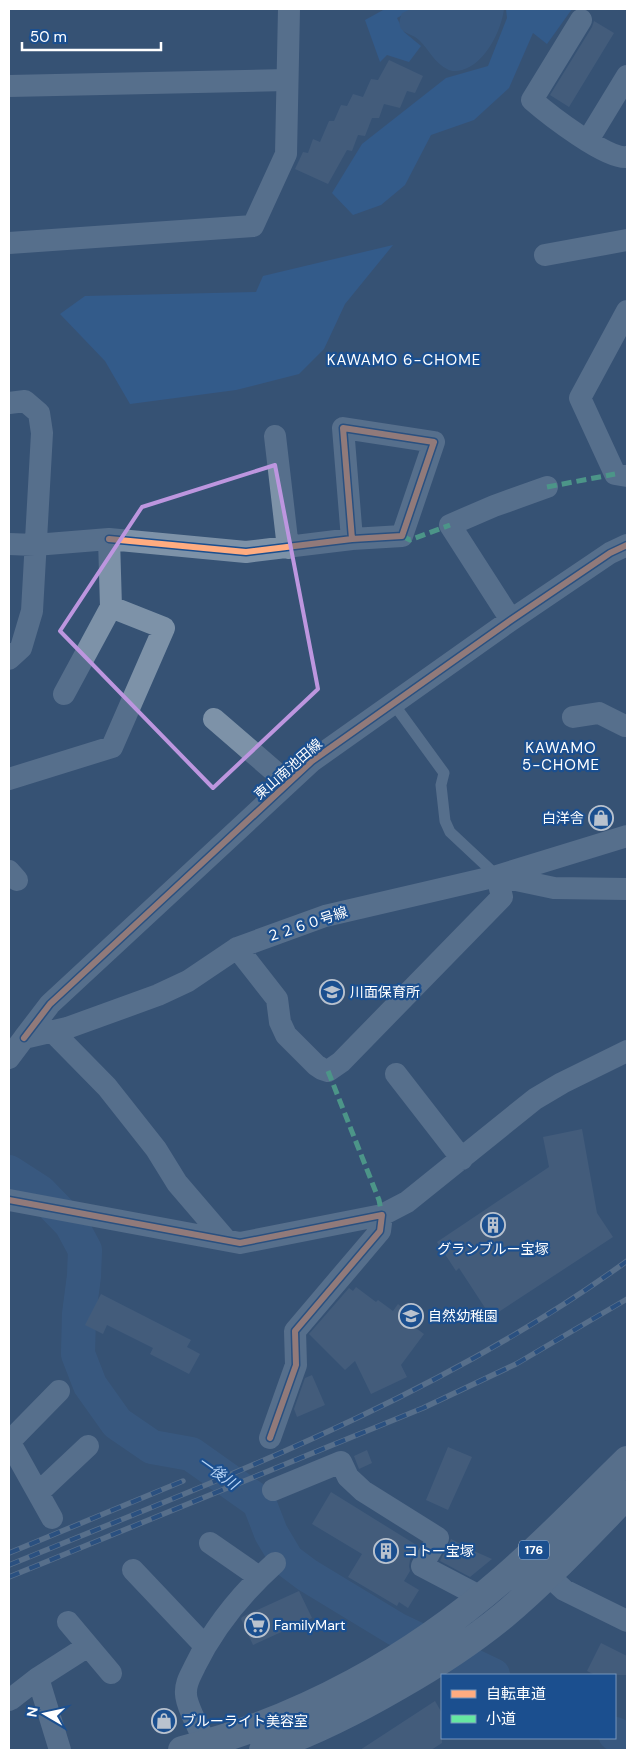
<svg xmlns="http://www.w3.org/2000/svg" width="636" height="1759" font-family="'DM Sans','Noto Sans JP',sans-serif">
<rect width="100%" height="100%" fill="#365274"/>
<path fill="#2f66a5" d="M385 9H413L397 18 404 32 421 46 409 62 387 55 380 62 365 20Z
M506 9H572L547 44 533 33 509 88 474 120 431 135 405 185 381 205 353 215 332 193 362 144 446 78 488 66 507 18Z
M393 245 345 304 324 349 299 374 236 390 130 404 105 361 60 314 85 296 256 292 263 276Z"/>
<path fill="#3b618d" d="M411 9H504C501 31 485 64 462 70 457 71 452 72 447 69 435 63 429 50 420 41 411 31 393 35 402 13Z"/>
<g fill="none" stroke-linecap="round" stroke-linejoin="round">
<path stroke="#3b618d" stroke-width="34" d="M9 1172 40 1192 71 1224 85 1250 84 1276 79 1314 78 1354 90 1385 117 1423 152 1447 191 1454 259 1502 271 1533 287 1560 307 1575 396 1629 493 1675
M615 1734 627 1740"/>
</g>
<path fill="#526984" d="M594 21 614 33 569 107 550 95 592 27Z
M389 60 423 76 415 93 407 91 400 108 384 104 379 118H372L365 136 358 135 352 151 347 150 328 184 295 169 303 152 308 153 313 139 320 142 329 121H334L341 105 347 106 353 94 363 97 371 79 378 80Z
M582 1129 597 1213 613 1237 491 1317 459 1268 456 1271 437 1242 549 1167 543 1137Z
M356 1287 376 1302 378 1300 393 1311 398 1304 414 1317 409 1323 424 1334 401 1365 407 1377 371 1394 355 1361 345 1370 309 1334 349 1288 353 1291Z
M101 1294 191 1340 187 1347 200 1354 189 1374 150 1354 153 1348 107 1325 103 1334 85 1325Z
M312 1375 325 1405 297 1417 294 1409 305 1378Z
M448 1447 472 1457 448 1510 426 1500Z
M367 1450 372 1463 359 1469 354 1456Z
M331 1492 418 1546 410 1560 409 1566 410 1571 404 1581 419 1590 408 1608 399 1602 397 1606 348 1577 362 1554 312 1524Z
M451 1539 474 1551 492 1559 470 1577 440 1561Z
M299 1591 312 1618 253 1645 241 1619 242 1617Z
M601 1643 627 1656V1675H595L587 1671Z
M435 1701 442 1713V1743L431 1750H360Z"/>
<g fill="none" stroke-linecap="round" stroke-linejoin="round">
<path stroke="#7d92a8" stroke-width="11" d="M393 703 444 773 441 785 445 821 450 832 497 876"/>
<path stroke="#7d92a8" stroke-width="22" d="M581 20 532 100C548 114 607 160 627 157
M9 86 287 80
M588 140 627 76
M9 243 253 226 286 154 289 9
M545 255 627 240
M627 311 580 398 615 474 627 476
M9 403 25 401 39 413 42 433 32 611 21 648 9 659
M275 436 288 548
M109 539 246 552 352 539 402 536 434 442 343 428 352 539
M9 544 35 545 109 539 111 607 164 628 112 747 9 779
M511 620 450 525 494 506 547 487
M64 694 111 607
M573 717 599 713 625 726
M214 719 288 783
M9 871 17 880
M237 948 277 999 280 1022 286 1035 316 1065 322 1069 328 1071 341 1062 502 897 497 876 554 888 627 889
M52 1031 107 1087 156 1149 177 1183 225 1239
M24 1038 50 1004 312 761 511 620 610 553 627 545
M9 1058 24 1038 67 1028 158 995 188 981 237 948 325 916 497 876 627 836
M396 1074 462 1159
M9 1200 240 1243 382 1215 380 1231 295 1331 296 1365 270 1438
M382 1215 407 1202 535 1099 562 1083 627 1051
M9 1441 52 1518
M9 1442 59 1391
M273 1490 341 1462 348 1477 363 1491 438 1538 422 1566 481 1597
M38 1493 88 1446
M210 1543 259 1577
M536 1564 564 1590 627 1621
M133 1570 205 1646
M68 1622 111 1673
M38 1678 60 1750
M9 1700 11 1699 38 1678 88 1646
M206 1744C201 1733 186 1705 186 1694 185 1683 191 1675 195 1666 214 1627 243 1592 275 1563"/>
<path stroke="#7e92a7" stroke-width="28" d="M182 1750C301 1720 411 1659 504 1578 547 1541 587 1499 627 1460
M263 1750C311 1734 356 1711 399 1686 436 1665 470 1643 503 1616 547 1579 587 1536 627 1495"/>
<defs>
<path id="rail" d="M9 1553 183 1481
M9 1565C221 1479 440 1397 627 1261
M9 1577 423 1408 516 1364 627 1299"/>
</defs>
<use href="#rail" stroke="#7e92a7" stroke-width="5.5"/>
<use href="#rail" stroke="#1b4f8f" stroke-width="4" stroke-dasharray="11" stroke-linecap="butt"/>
<path stroke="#66e7a1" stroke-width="5" stroke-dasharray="10 5" stroke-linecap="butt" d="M547 487 615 474
M402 536 410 540 450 525
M328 1071 379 1200 382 1215"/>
<defs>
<path id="cycleway" d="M109 539 246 552 352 539 402 536 434 442 343 428 352 539
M24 1038 50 1004 312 761 511 620 610 553 627 545
M9 1200 240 1243 382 1215 380 1231 295 1331 296 1365 270 1438"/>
</defs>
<use href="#cycleway" stroke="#1b4f8f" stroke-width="9"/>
<use href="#cycleway" stroke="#ffac80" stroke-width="6"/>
</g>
<path d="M0 0H636V1759H0ZM275 465 318 689 213 788 60 631 142 507Z" fill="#365274" fill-opacity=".55" fill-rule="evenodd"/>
<path fill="none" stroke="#bd96df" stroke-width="4" stroke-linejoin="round" d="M275 465 318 689 213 788 60 631 142 507Z"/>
<defs>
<symbol id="shop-ring" viewBox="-11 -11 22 22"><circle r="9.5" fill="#1b4f8f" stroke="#b9c2ce" stroke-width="1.5"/><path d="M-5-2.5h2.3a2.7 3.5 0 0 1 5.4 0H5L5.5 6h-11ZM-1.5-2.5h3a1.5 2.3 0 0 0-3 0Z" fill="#b9c2ce"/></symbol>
<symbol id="school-ring" viewBox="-11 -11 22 22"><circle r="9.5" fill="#1b4f8f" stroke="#b9c2ce" stroke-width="1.5"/><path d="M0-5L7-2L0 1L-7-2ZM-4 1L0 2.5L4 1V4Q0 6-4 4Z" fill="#b9c2ce"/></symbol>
<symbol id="building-ring" viewBox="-11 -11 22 22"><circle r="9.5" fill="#1b4f8f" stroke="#b9c2ce" stroke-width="1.5"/><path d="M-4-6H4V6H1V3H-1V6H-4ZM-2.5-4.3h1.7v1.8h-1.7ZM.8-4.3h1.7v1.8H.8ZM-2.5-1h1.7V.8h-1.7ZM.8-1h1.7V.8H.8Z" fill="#b9c2ce"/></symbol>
<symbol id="supermarket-ring" viewBox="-11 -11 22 22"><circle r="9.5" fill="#1b4f8f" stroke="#b9c2ce" stroke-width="1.5"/><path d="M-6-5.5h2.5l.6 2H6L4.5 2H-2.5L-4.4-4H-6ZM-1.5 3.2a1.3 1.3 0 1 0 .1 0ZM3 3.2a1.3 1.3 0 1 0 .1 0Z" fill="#b9c2ce"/></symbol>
</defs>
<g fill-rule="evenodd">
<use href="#shop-ring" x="587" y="804" width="28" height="28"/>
<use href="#school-ring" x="318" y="978" width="28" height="28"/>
<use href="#building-ring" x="479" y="1211" width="28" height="28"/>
<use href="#school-ring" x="397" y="1302" width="28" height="28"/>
<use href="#building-ring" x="372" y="1537" width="28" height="28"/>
<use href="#supermarket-ring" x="243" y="1611" width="28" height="28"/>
<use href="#shop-ring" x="150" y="1707" width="28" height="28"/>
</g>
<g text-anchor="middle" stroke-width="4.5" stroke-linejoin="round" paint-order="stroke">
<rect fill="#1b4f8f" stroke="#bbcadd" stroke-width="1" x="519" y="1540.5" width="30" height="19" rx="4"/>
<g font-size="12" font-weight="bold" fill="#fff">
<text x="534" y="1554">176</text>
</g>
<g font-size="14" fill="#fff" stroke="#1b4f8f">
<text transform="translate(288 769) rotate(-41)" y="5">東山南池田線</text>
<text transform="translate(307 924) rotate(-18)" y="5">２２６０号線</text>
</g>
<g font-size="14" fill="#fff" stroke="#1b4f8f" text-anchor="start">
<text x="584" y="823" text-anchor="end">白洋舎</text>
<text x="350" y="997">川面保育所</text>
<text x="493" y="1254" text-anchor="middle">グランブルー宝塚</text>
<text x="428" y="1321">自然幼稚園</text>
<text x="404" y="1556">コトー宝塚</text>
<text x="274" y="1630">FamilyMart</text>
<text x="182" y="1726">ブルーライト美容室</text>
</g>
<g font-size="15" letter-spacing="1" fill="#fff" stroke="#1b4f8f">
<text x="404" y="365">KAWAMO 6-CHOME</text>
<text x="561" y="753">KAWAMO<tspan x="561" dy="17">5-CHOME</tspan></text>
</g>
<g font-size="15" font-style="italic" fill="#b5d3f5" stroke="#1b4f8f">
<text transform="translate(218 1473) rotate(35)" y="5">一後川</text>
</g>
</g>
<rect width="636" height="1759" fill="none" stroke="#ffffff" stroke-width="20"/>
<rect x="441" y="1674" width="175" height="65" fill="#1b4f8f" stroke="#7695bc"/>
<rect x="451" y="1690" width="25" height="8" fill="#ffac80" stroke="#7695bc"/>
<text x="486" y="1699" font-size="15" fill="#ffffff">自転車道</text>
<rect x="451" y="1715" width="25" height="8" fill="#66e7a1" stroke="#7695bc"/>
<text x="486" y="1724" font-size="15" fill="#ffffff">小道</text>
<g transform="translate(45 1714) rotate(279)" stroke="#1b4f8f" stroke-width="4" paint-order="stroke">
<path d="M0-4L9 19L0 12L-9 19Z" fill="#ffffff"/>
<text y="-8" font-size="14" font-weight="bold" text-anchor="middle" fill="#ffffff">N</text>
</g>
<path d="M22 42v8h139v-8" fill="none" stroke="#ffffff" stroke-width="2.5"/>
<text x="30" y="42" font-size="15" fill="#ffffff" stroke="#1b4f8f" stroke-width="4" paint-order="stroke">50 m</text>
</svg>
